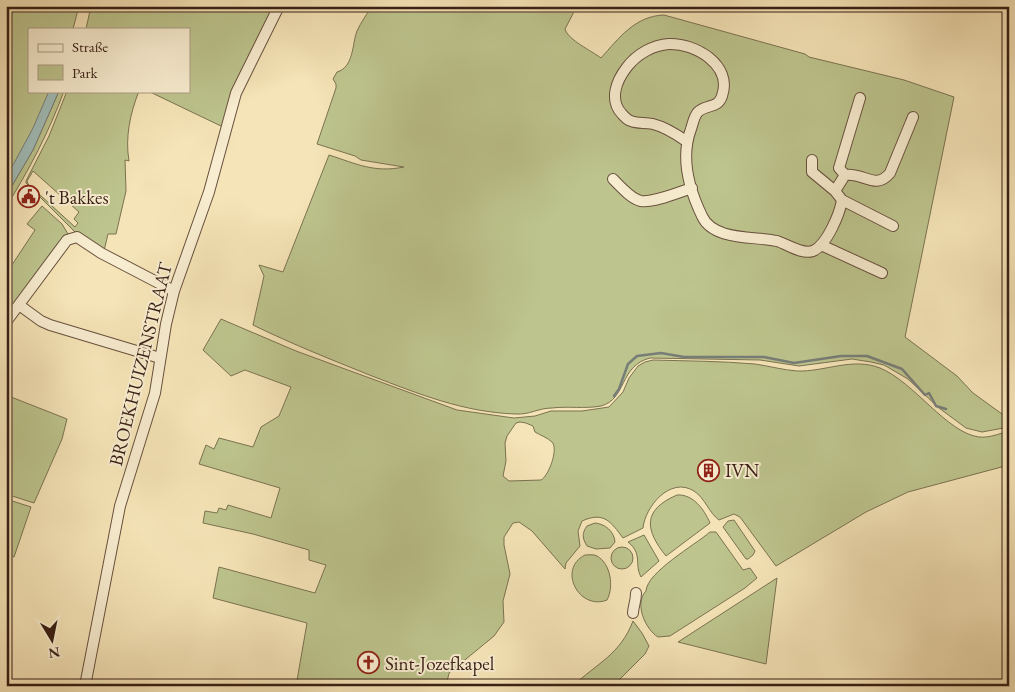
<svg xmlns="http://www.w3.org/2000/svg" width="1015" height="692" font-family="'EB Garamond',serif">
<rect width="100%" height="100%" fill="#f5e4b7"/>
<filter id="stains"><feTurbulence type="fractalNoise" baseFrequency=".004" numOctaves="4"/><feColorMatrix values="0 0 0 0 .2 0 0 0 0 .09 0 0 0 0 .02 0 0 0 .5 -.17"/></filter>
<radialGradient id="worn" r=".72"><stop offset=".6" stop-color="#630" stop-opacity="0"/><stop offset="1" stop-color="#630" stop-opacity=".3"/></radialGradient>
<path fill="#bdc48d" stroke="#7b7251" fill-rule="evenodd" d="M6 6H79L73 29H29V91H54L6 187Z
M91 6H275L223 127 148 91H189V29H86Z
M372 6H577L565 29C568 40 592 51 601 58 619 38 635 16 664 15L805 54 809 57 904 80 954 97 905 337 957 376 973 393 1009 419V427L982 432 966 428 939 408 908 379 884 365 871 362 852 359 799 366 760 360 650 358C619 366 627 399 601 406 585 409 568 406 552 408 538 408 530 415 515 414 463 412 419 394 372 376 332 360 292 344 253 325L264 276 259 265 283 272 329 155C357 164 374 173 404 167L361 160 355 156 317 144 336 88V84L333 79 337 72C354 67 352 44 357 31 361 22 367 14 372 6Z
M59 91H64C49 132 29 170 6 207V196L33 150Z
M67 91H139C130 114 125 137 129 161L125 160 126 191 116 234H108L104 251 77 234 26 183V181L49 136ZM33 171 79 212 74 219 78 223 75 227 28 184 27 181Z
M42 206 62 224 68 234 6 316V274L35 230 27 224Z
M221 319 296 351 457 410 514 418 535 416 551 411H582L609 407 623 392 629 378 638 366 645 362 653 360C687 361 721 361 755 364 769 366 783 370 797 371 825 372 852 357 880 368 914 382 947 433 979 437 989 438 999 434 1009 431V465L908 492 866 512 776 566 740 517 734 514 719 520C709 513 705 498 694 491 670 476 645 507 643 528L623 538C611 522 604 511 582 521L578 531 580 546 566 563 565 569 532 531 519 522 513 523 504 537V545L510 574 503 601 504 622 494 636 449 673 447 682 449 686H296L307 623 213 598 219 567 315 593 326 565 309 560V550L253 534 203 523 205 511 217 513 219 508 226 510 228 505 271 518 280 488 199 464 206 445 214 449 219 438 253 447 261 427 279 416 291 387 245 370 231 376 203 350ZM520 422 526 423 533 426 535 432C540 435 548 438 552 442 559 449 548 477 541 480L509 481 503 476 506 461 505 443 507 436 516 423Z
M6 395 67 419 62 439 34 503 6 494Z
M677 495C693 494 704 509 710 523L666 556C645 530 642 510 677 495Z
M6 499 31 507 14 557 6 554Z
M734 520 755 551 753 555 748 559H746L723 527 728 521Z
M595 523C605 524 614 531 615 542L610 548 596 549 587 546C582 538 582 533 587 526Z
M710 532H716L743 570 750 568 757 578 745 588 670 636 658 637C645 629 634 603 646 591 647 572 695 545 710 532Z
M644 535 659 561 641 577C634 564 643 554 628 542Z
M611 558a11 11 0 1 1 22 0a11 11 0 1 1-22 0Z
M585 555C589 555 593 554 597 556 611 564 614 587 607 600 579 611 557 569 585 555Z
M777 578 766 664 678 642Z
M633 621 642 633 649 646 645 654 613 686H573C597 663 620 655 633 621Z"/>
<path fill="#a0bcb8" stroke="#777d77" d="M49 91H59L33 150 6 196V178L33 128Z"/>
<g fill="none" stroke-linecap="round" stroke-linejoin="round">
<path stroke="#777d77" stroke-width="2.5" d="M614 396 619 389 628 364 637 356 661 353 684 357H764L794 363 841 356H867L902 369 925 395 929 393 936 406 946 409"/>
<defs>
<path id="minor" d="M686 141C676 134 665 127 653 124 645 122 638 124 631 121 627 120 625 117 622 114 609 100 616 81 627 67 637 54 653 45 669 44 695 43 733 65 722 96 718 109 706 104 698 112 694 116 693 123 691 129 680 158 689 189 702 216 713 241 755 236 777 241 787 244 802 255 813 251 827 245 840 213 842 200L835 191 812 172V160
M845 175C864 172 875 191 890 173L913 117
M613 179C620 186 631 199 641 201 654 203 679 192 692 188
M835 191 845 175 839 168 860 98
M842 200 893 226
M821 245 882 273
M19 305 41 321 50 325 160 358
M6 322 67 240 77 237 101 253 174 291
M633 613C633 607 636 602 636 593
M85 686 120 506 155 393 166 324 174 291 209 192 236 93 279 6"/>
</defs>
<use href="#minor" stroke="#68503e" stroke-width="12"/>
<use href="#minor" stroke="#f8edd0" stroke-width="10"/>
</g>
<defs>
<symbol id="civic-ring" viewBox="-11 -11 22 22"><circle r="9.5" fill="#f8edd0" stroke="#8f2418" stroke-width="1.5"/><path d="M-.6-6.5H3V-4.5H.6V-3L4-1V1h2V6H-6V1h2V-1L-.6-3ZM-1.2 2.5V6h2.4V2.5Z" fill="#8f2418"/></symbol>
<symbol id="building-ring" viewBox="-11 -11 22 22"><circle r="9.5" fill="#f8edd0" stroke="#8f2418" stroke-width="1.5"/><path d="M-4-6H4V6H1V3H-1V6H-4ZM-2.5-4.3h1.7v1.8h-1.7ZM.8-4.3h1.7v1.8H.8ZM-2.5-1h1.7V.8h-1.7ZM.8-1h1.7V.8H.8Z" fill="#8f2418"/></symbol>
<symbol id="church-ring" viewBox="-11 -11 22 22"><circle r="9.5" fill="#f8edd0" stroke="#8f2418" stroke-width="1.5"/><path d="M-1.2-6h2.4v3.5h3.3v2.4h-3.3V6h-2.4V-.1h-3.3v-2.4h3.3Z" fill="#8f2418"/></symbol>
</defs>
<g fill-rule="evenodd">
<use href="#civic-ring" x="16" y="184" width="25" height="25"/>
<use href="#building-ring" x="696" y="458" width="25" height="25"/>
<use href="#church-ring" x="356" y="650" width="25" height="25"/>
</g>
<g text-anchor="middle" stroke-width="4" stroke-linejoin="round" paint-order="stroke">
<g font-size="19" fill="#391f15" stroke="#f8edd0" text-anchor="start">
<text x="45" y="204">'t Bakkes</text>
<text x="725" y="477">IVN</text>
<text x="385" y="670">Sint-Jozefkapel</text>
</g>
<g font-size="19" fill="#391f15" stroke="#f8edd0">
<text transform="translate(140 364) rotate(-76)" y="7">BROEKHUIZENSTRAAT</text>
</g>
</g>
<rect width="1015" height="692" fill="none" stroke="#f5e4b7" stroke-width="25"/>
<rect x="8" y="8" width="1000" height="677" fill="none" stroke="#391f15" stroke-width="2.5"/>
<rect x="12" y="12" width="990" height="667" fill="none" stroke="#391f15"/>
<rect x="28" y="28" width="162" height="65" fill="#f8edd0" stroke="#ac9b85"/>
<rect x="38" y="44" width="25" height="8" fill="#f8edd0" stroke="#ac9b85"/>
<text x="72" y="52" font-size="15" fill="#391f15">Straße</text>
<rect x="38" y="65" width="25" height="15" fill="#bdc48d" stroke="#ac9b85"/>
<text x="72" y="78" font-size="15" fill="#391f15">Park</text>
<g transform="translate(52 640) rotate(170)" stroke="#f8edd0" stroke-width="4" paint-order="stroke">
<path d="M0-4L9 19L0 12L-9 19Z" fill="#391f15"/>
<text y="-8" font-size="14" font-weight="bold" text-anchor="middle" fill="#391f15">N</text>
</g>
<rect width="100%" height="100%" filter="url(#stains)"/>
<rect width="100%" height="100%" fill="url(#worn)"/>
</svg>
